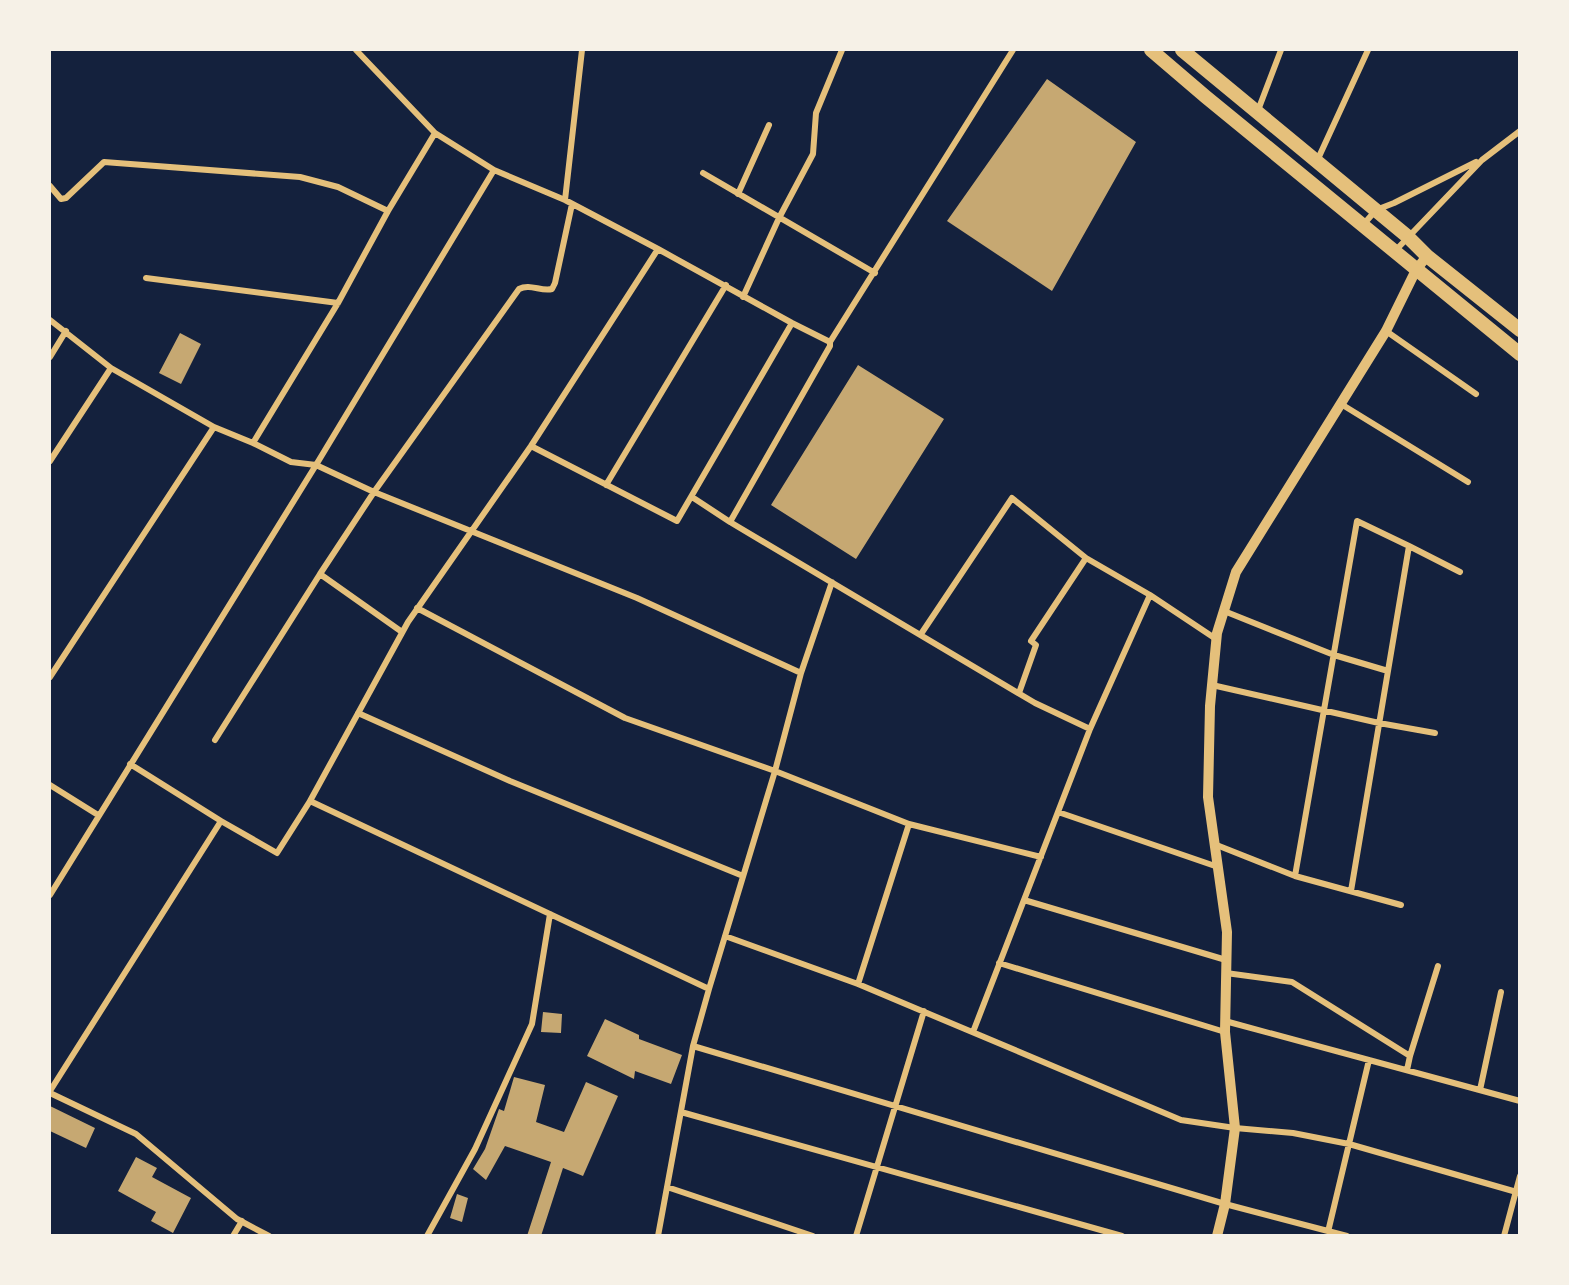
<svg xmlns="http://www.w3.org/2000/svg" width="1569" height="1285" font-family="'Titillium Web',sans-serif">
<rect width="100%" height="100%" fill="#14213d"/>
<path fill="#c6a872" d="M1047 79 1136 142 1052 291 947 221Z
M180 333 201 344 181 384 159 373Z
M858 365 944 419 856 559 771 505Z
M543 1012 562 1014 561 1033 541 1032Z
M605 1019 639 1035V1039L682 1055 671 1084 635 1071 634 1079 587 1056Z
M514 1077 545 1085 536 1122 564 1132 586 1082 618 1096 583 1176 563 1168 541 1236H527L551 1162 505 1146 486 1180 473 1169 485 1149 499 1109 504 1111Z
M50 1106 95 1128 86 1148 50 1131Z
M136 1157 157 1168 152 1177 191 1198 173 1233 151 1221 156 1212 118 1191Z
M457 1194 468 1198 462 1222 450 1218Z"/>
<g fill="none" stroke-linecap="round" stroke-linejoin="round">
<path stroke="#e5c07b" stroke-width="6" d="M356 50 435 133 494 170 565 200 658 249
M1013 50 830 342V346L730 522 1035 703 1090 729 1150 595 1216 639
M1257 113 1281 50
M1317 161 1368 50
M494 170 316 465 374 492 637 598 801 673
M703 173 875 273
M50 186 61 199 66 198 104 162 300 177 338 187 388 211
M738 194 769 125
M565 200 582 50
M1363 225 1376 210 1394 203 1476 162
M1395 251 1482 160 1520 131
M146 278 338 303
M743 297 779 218 813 154 816 113 842 50
M50 320 111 368 214 427 50 677
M1386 331 1476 394
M830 342 792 323 658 249 531 446 408 622 310 801 709 989 775 771 801 673 832 582
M50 357 66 331
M1341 404 1468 482
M214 427 253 443
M531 446 677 521 792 323
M50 461 111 368
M606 485 726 285
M692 497 730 522
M1409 546 1460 572
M417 608 625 718 775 771 909 824 858 984
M1224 611 1334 655 1388 671
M402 632 320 574 374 492 519 289C530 283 541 292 552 289L555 283 572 204
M921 634 1012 498 1086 558 1150 595
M1212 685 1379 723 1435 733
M1019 693 1036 645 1031 641 1086 558
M358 713 510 781 743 876
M215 740 320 574
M130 764 221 821
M50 785 98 815
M1058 812 1218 867
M909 824 1041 857
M1214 844 1295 876 1401 905
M1295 876 1357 521 1409 546 1351 891
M50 895 316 465 291 462 253 443 338 303 388 211 435 133
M1024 900 1226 960
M725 936 858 984 1181 1120 1235 1128 1293 1133 1349 1144 1520 1193
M999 963 1225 1032
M1226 973 1292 982 1410 1056 1407 1070
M709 989 693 1046 1225 1204 1347 1236
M1225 1021 1520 1101
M973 1032 1090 729
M1410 1056 1438 966
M1480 1090 1501 992
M50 1091 221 821 277 853 310 801
M50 1093 136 1134 237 1219 269 1236
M681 1112 1122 1236
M667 1187 813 1236
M233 1236 242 1221
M427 1236 475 1149 532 1024 550 914
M658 1236 693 1046
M856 1236 924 1011
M1327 1236 1369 1060
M1504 1236 1520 1176"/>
<path stroke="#e5c07b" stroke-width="10" d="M1217 1236 1225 1204 1235 1128 1225 1032 1227 932 1208 797 1210 706 1217 633 1236 572 1386 331 1416 270 1427 256"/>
<path stroke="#e5c07b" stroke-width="14" d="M1151 50 1206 97 1520 354
M1182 50 1407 236 1427 256 1520 330"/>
</g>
<rect width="1569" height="1285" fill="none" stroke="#f6f1e7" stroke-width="102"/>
</svg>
